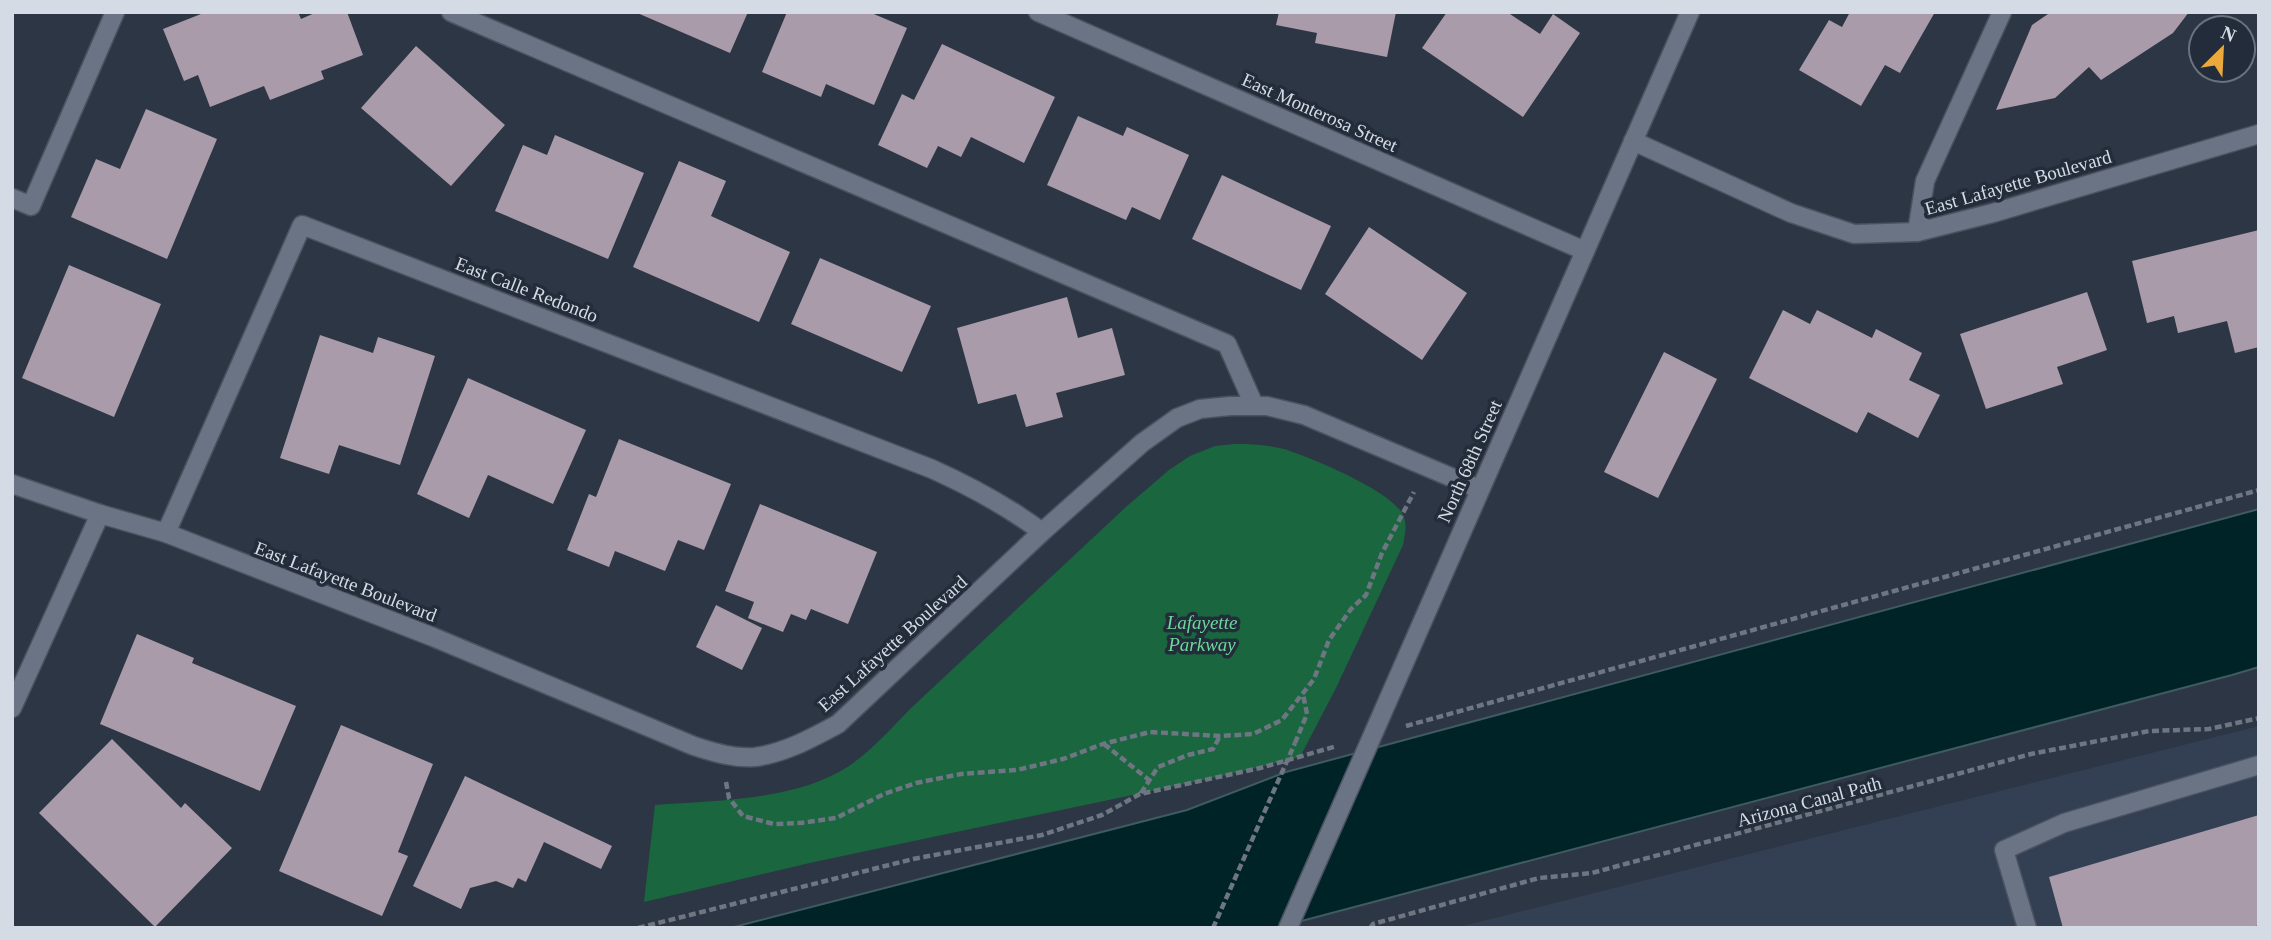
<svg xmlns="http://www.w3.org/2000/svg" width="2271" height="940" font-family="'Times New Roman',serif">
<rect width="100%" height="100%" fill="#2d3645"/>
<path fill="#334054" d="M2259 726V928H1455Z"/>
<path fill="#1a663e" d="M1235 444C1252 444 1267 445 1284 449 1310 457 1389 490 1402 513 1408 523 1405 535 1403 545L1336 688 1300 757 1223 776 814 862 644 902 655 805C717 800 796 801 849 766 872 750 890 730 909 710L1127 506 1169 470 1190 456 1215 446Z"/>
<path fill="#002328" stroke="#405a61" stroke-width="2" d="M2259 509V667L2232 675 1275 928H730L1187 810 1286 772Z"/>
<path fill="#aa9baa" d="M206 12H298L301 19 317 12H347L363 55 321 71 324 79 270 100 264 86 210 107 198 75 184 81 163 29Z
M635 12H748L730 53Z
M787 12H869L907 28 874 105 826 84 821 97 762 72Z
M1279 12H1396L1387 57 1315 43 1317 33 1276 25Z
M1447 12H1507L1540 34 1553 14 1580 33 1523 117 1422 48Z
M1850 12H1935L1900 73 1885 65 1861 106 1799 70 1829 20 1842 27Z
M2047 12H2189L2173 33 2101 80 2089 67 2055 98 1996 110 2032 25 2048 14Z
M942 44 1055 97 1024 163 971 137 961 157 938 146 927 168 878 145 902 94 914 100Z
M416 46 505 125 451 186 361 108Z
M146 109 217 139 167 259 71 217 96 159 120 169Z
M1078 116 1123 136 1127 127 1189 155 1160 220 1132 207 1126 220 1047 185Z
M555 135 644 173 608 259 495 211 523 145 547 155Z
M679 161 726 181 711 216 790 252 759 322 633 267Z
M1222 175 1331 226 1301 290 1192 239Z
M1369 227 1467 293 1422 360 1325 294Z
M2259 230V347L2235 353 2227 321 2178 333 2174 316 2147 323 2132 261Z
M820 258 931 306 902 372 791 324Z
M69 265 161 304 114 417 22 378Z
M2087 292 2107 350 2057 367 2063 384 1986 409 1960 334Z
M1067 297 1078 338 1112 328 1125 375 1056 393 1063 417 1026 427 1016 394 978 404 957 328Z
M1783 310 1810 324 1817 310 1872 338 1876 329 1922 353 1909 380 1940 395 1918 438 1868 412 1857 433 1749 378Z
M320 335 373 353 378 337 435 356 400 465 339 445 329 474 280 458Z
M1664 352 1717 379 1658 498 1604 472Z
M468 378 586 430 553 504 488 475 469 518 417 494Z
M619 439 731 484 704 550 678 540 665 571 615 551 609 567 567 550 589 494 596 497Z
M760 504 877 552 848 624 811 609 806 620 791 614 783 632 748 618 754 602 725 591Z
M716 605 762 628 742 670 696 647Z
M137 634 194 658 192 663 296 706 260 791 100 724Z
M341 725 433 764 398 852 408 856 382 916 279 871Z
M112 739 181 808 185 803 232 848 155 927 39 813Z
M465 776 612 846 601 869 544 842 526 882 518 878 513 888 496 881 470 888 461 909 413 886Z
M2259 815V925L2249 928H2063L2049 877Z"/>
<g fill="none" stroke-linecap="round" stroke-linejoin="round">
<defs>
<path id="service" d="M451 12 1227 344 1254 405
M12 198 31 206 115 12
M1917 232 1925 181 2002 12
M2027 928 2004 850 2064 823 2259 765"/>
<path id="minor" d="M1038 12 1585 251
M1633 141 1791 213 1854 234 1917 232 1993 213 2259 134
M166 533 302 225 932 469C972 487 1007 506 1042 532
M12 708 100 514"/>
<path id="tertiary" d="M12 484 100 514 166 533 433 637 694 746C713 752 734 759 755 757 785 753 812 738 838 724L1042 532 1142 443 1177 418 1200 409 1230 406H1267L1304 415 1479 489
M1288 928 1690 12"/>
</defs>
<use href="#service" stroke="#4b525f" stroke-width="21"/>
<use href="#minor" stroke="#4b525f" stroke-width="21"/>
<use href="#tertiary" stroke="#4b525f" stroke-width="21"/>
<path stroke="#6e7683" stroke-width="4.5" stroke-dasharray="7 3.5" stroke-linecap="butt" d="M1406 726 2259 490
M1295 743 1307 714 1303 694
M1104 744 1149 780
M726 782 729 798 743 816 774 824 800 823 836 818 884 794 916 783 961 774 1017 770 1063 759 1103 744 1150 732 1220 736 1253 734 1282 720 1314 679 1329 640 1351 609 1366 595 1382 553 1414 492
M1141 793 1158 767 1188 755 1213 749 1220 736
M638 928 913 859 1042 835 1102 815 1140 794 1260 768 1337 746
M1370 928 1373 924 1539 878 1592 873 2031 754 2149 731 2209 729 2259 718"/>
<use href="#service" stroke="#6a7484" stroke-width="18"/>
<use href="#minor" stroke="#6a7484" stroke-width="18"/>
<use href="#tertiary" stroke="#6a7484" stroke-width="18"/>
<path stroke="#6e7683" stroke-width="4.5" stroke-dasharray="7 3.5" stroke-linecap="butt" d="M1213 928 1295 743"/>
</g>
<g text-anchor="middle" stroke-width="7" stroke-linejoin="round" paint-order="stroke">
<g font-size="19" fill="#d5dbe5" stroke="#232c3a">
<text transform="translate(1320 112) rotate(24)" y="7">East Monterosa Street</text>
<text transform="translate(2018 182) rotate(-16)" y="7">East Lafayette Boulevard</text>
<text transform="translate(527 289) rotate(21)" y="7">East Calle Redondo</text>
<text transform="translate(1469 461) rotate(-66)" y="7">North 68th Street</text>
<text transform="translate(346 581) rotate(21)" y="7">East Lafayette Boulevard</text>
<text transform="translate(892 643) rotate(-42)" y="7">East Lafayette Boulevard</text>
<text transform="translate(1809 801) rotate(-15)" y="7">Arizona Canal Path</text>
</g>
<g font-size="19" font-style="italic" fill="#6dd899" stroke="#232c3a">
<text x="1202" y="629">Lafayette<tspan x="1202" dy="22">Parkway</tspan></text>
</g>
</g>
<rect width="2271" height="940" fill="none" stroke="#d5dbe5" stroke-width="28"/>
<g transform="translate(2222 49) rotate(24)"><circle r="33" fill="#232c3a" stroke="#6a727e" stroke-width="2"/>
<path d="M0-5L12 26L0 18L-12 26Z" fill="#eca93b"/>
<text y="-10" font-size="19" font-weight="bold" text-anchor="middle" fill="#d5dbe5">N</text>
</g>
</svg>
